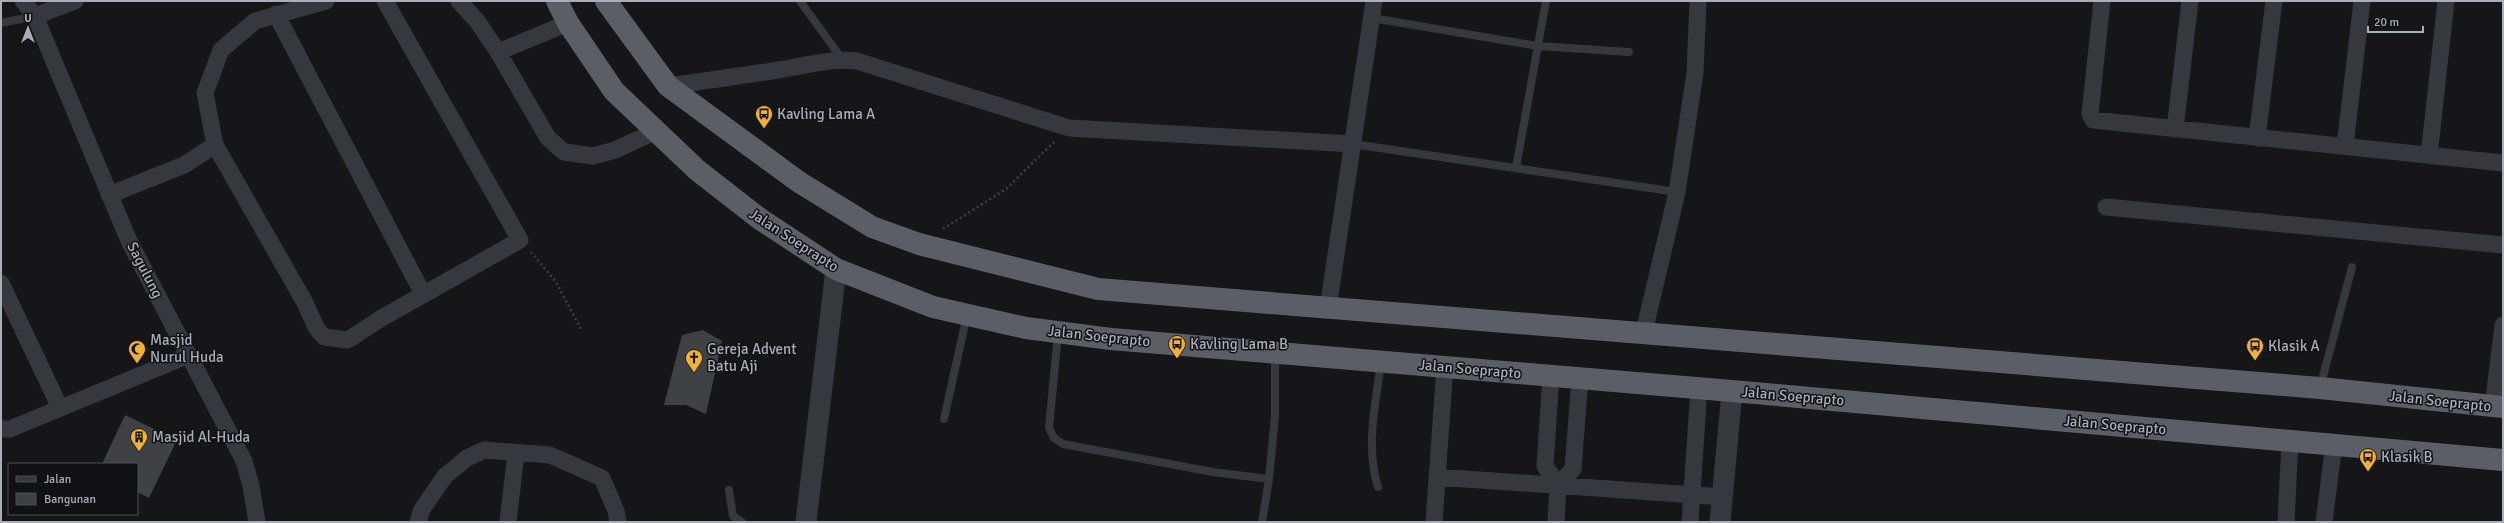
<svg xmlns="http://www.w3.org/2000/svg" width="2504" height="523" font-family="Signika,sans-serif">
<rect width="100%" height="100%" fill="#161618"/>
<path fill="#404145" d="M703 330 722 341 706 414 686 405H664L682 335Z
M125 415 177 440 149 498 137 492V464H102Z"/>
<g fill="none" stroke-linecap="round" stroke-linejoin="round">
<path stroke="#3d3f44" stroke-width="2.5" stroke-dasharray="2 3" stroke-linecap="butt" d="M943 229 1006 189 1055 141
M531 252 556 282 582 331"/>
<path stroke="#37383d" stroke-width="8" d="M800 1 842 59
M1372 18 1538 46 1629 52
M1 23 35 16
M1353 144 1677 192
M1516 168 1546 1
M1058 333 1049 428 1054 438 1063 444 1213 472 1269 479 1275 416V353
M2320 388 2352 267
M944 419 967 315
M1378 487C1365 446 1376 403 1381 362
M729 490 733 516 742 522
M1262 522 1269 479"/>
<path stroke="#37383d" stroke-width="17" d="M23 1 35 16 129 241 244 461 251 486 257 522
M459 1 477 21 498 52 568 23
M2102 1 2090 114 2093 120 2503 163
M276 14 423 294
M35 16 75 1
M498 52 548 138 564 152 593 156 615 150 656 131
M668 86C705 81 741 76 778 70 805 66 829 58 857 61L1069 128 1353 144
M2175 129 2190 1
M2257 138 2274 1
M215 145 304 301 317 329 324 337 348 340 380 319 520 240 385 1
M2345 146 2362 1
M2429 156 2446 1
M109 195 184 165 215 145 205 93 221 50 255 21 326 1
M2106 207 2503 245
M1 283 60 408
M1328 308 1374 1
M1644 332 1677 192 1695 73 1698 1
M1551 375 1545 466 1558 485 1556 522
M2493 406 2503 325
M1 429H10L189 355
M1437 477 1723 497
M1558 485 1573 469 1580 378
M418 522 422 509 445 476 467 458 484 450 550 455 602 478 616 511 618 522
M508 522 516 453
M1434 522 1445 366
M1690 522 1699 388
M2286 522 2290 441
M2324 522 2334 444"/>
<path stroke="#37383d" stroke-width="21" d="M806 522 836 269
M1720 522 1732 391"/>
<path stroke="#5b5e65" stroke-width="22" d="M557 1 568 23 614 91 697 170 760 219 836 269 933 307 1026 328 1111 339 1732 391 2503 460
M606 1 668 86 799 182 872 227 919 244 1098 289 2320 388 2503 407"/>
</g>
<defs>
<symbol id="bus-pin" viewBox="-11 -11 22 30"><path d="M0 17L-7.5 6A9.5 9.5 0 1 1 7.5 6Z" fill="#f2b134" stroke="#111113"/><path d="M-5-6H5V4H4V6H2V4H-2V6H-4V4H-5ZM-3.5-4V0h7V-4ZM-3.5 1.2v1.5H-2V1.2ZM2 1.2v1.5H3.5V1.2Z" fill="#111"/></symbol>
<symbol id="mosque-pin" viewBox="-11 -11 22 30"><path d="M0 17L-7.5 6A9.5 9.5 0 1 1 7.5 6Z" fill="#f2b134" stroke="#111113"/><path d="M3.5-4.9A6 6 0 1 0 3.5 4.9A5 5 0 1 1 3.5-4.9Z" fill="#111"/></symbol>
<symbol id="church-pin" viewBox="-11 -11 22 30"><path d="M0 17L-7.5 6A9.5 9.5 0 1 1 7.5 6Z" fill="#f2b134" stroke="#111113"/><path d="M-1.2-6h2.4v3.5h3.3v2.4h-3.3V6h-2.4V-.1h-3.3v-2.4h3.3Z" fill="#111"/></symbol>
<symbol id="building-pin" viewBox="-11 -11 22 30"><path d="M0 17L-7.5 6A9.5 9.5 0 1 1 7.5 6Z" fill="#f2b134" stroke="#111113"/><path d="M-4-6H4V6H1V3H-1V6H-4ZM-2.5-4.3h1.7v1.8h-1.7ZM.8-4.3h1.7v1.8H.8ZM-2.5-1h1.7V.8h-1.7ZM.8-1h1.7V.8H.8Z" fill="#111"/></symbol>
</defs>
<g fill-rule="evenodd">
<use href="#bus-pin" x="754" y="104" width="20" height="27"/>
<use href="#bus-pin" x="1167" y="334" width="20" height="27"/>
<use href="#bus-pin" x="2245" y="336" width="20" height="27"/>
<use href="#mosque-pin" x="127" y="339" width="20" height="27"/>
<use href="#church-pin" x="684" y="348" width="20" height="27"/>
<use href="#building-pin" x="129" y="427" width="20" height="27"/>
<use href="#bus-pin" x="2358" y="447" width="20" height="27"/>
</g>
<g text-anchor="middle" stroke-width="3" stroke-linejoin="round" paint-order="stroke">
<g font-size="15" fill="#a8adb8" stroke="#111113" text-anchor="start">
<text x="777" y="119">Kavling Lama A</text>
<text x="150" y="345">Masjid<tspan x="150" dy="17">Nurul Huda</tspan></text>
<text x="1190" y="349">Kavling Lama B</text>
<text x="2268" y="351">Klasik A</text>
<text x="707" y="354">Gereja Advent<tspan x="707" dy="17">Batu Aji</tspan></text>
<text x="152" y="442">Masjid Al-Huda</text>
<text x="2381" y="462">Klasik B</text>
</g>
<g font-size="15" fill="#a8adb8" stroke="#111113">
<text transform="translate(794 240) rotate(33)" y="5">Jalan Soeprapto</text>
<text transform="translate(145 270) rotate(63)" y="5">Sagulung</text>
<text transform="translate(1099 336) rotate(6)" y="5">Jalan Soeprapto</text>
<text transform="translate(1470 369) rotate(5)" y="5">Jalan Soeprapto</text>
<text transform="translate(1793 396) rotate(5)" y="5">Jalan Soeprapto</text>
<text transform="translate(2440 401) rotate(6)" y="5">Jalan Soeprapto</text>
<text transform="translate(2115 425) rotate(5)" y="5">Jalan Soeprapto</text>
</g>
</g>
<rect width="2504" height="523" fill="none" stroke="#a8adb8" stroke-width="4"/>
<rect x="8" y="463" width="130" height="52" fill="#111113" stroke="#4d4f55"/>
<rect x="16" y="476" width="20" height="6" fill="#37383d" stroke="#4d4f55"/>
<text x="44" y="483" font-size="12" fill="#a8adb8">Jalan</text>
<rect x="16" y="493" width="20" height="12" fill="#404145" stroke="#4d4f55"/>
<text x="44" y="503" font-size="12" fill="#a8adb8">Bangunan</text>
<g transform="translate(28 28)" stroke="#111113" stroke-width="3" paint-order="stroke">
<path d="M0-3L7 15L0 10L-7 15Z" fill="#a8adb8"/>
<text y="-6" font-size="11" font-weight="bold" text-anchor="middle" fill="#a8adb8">U</text>
</g>
<path d="M2368 26v6h55v-6" fill="none" stroke="#a8adb8" stroke-width="2"/>
<text x="2374" y="26" font-size="12" fill="#a8adb8" stroke="#111113" stroke-width="3" paint-order="stroke">20 m</text>
</svg>
